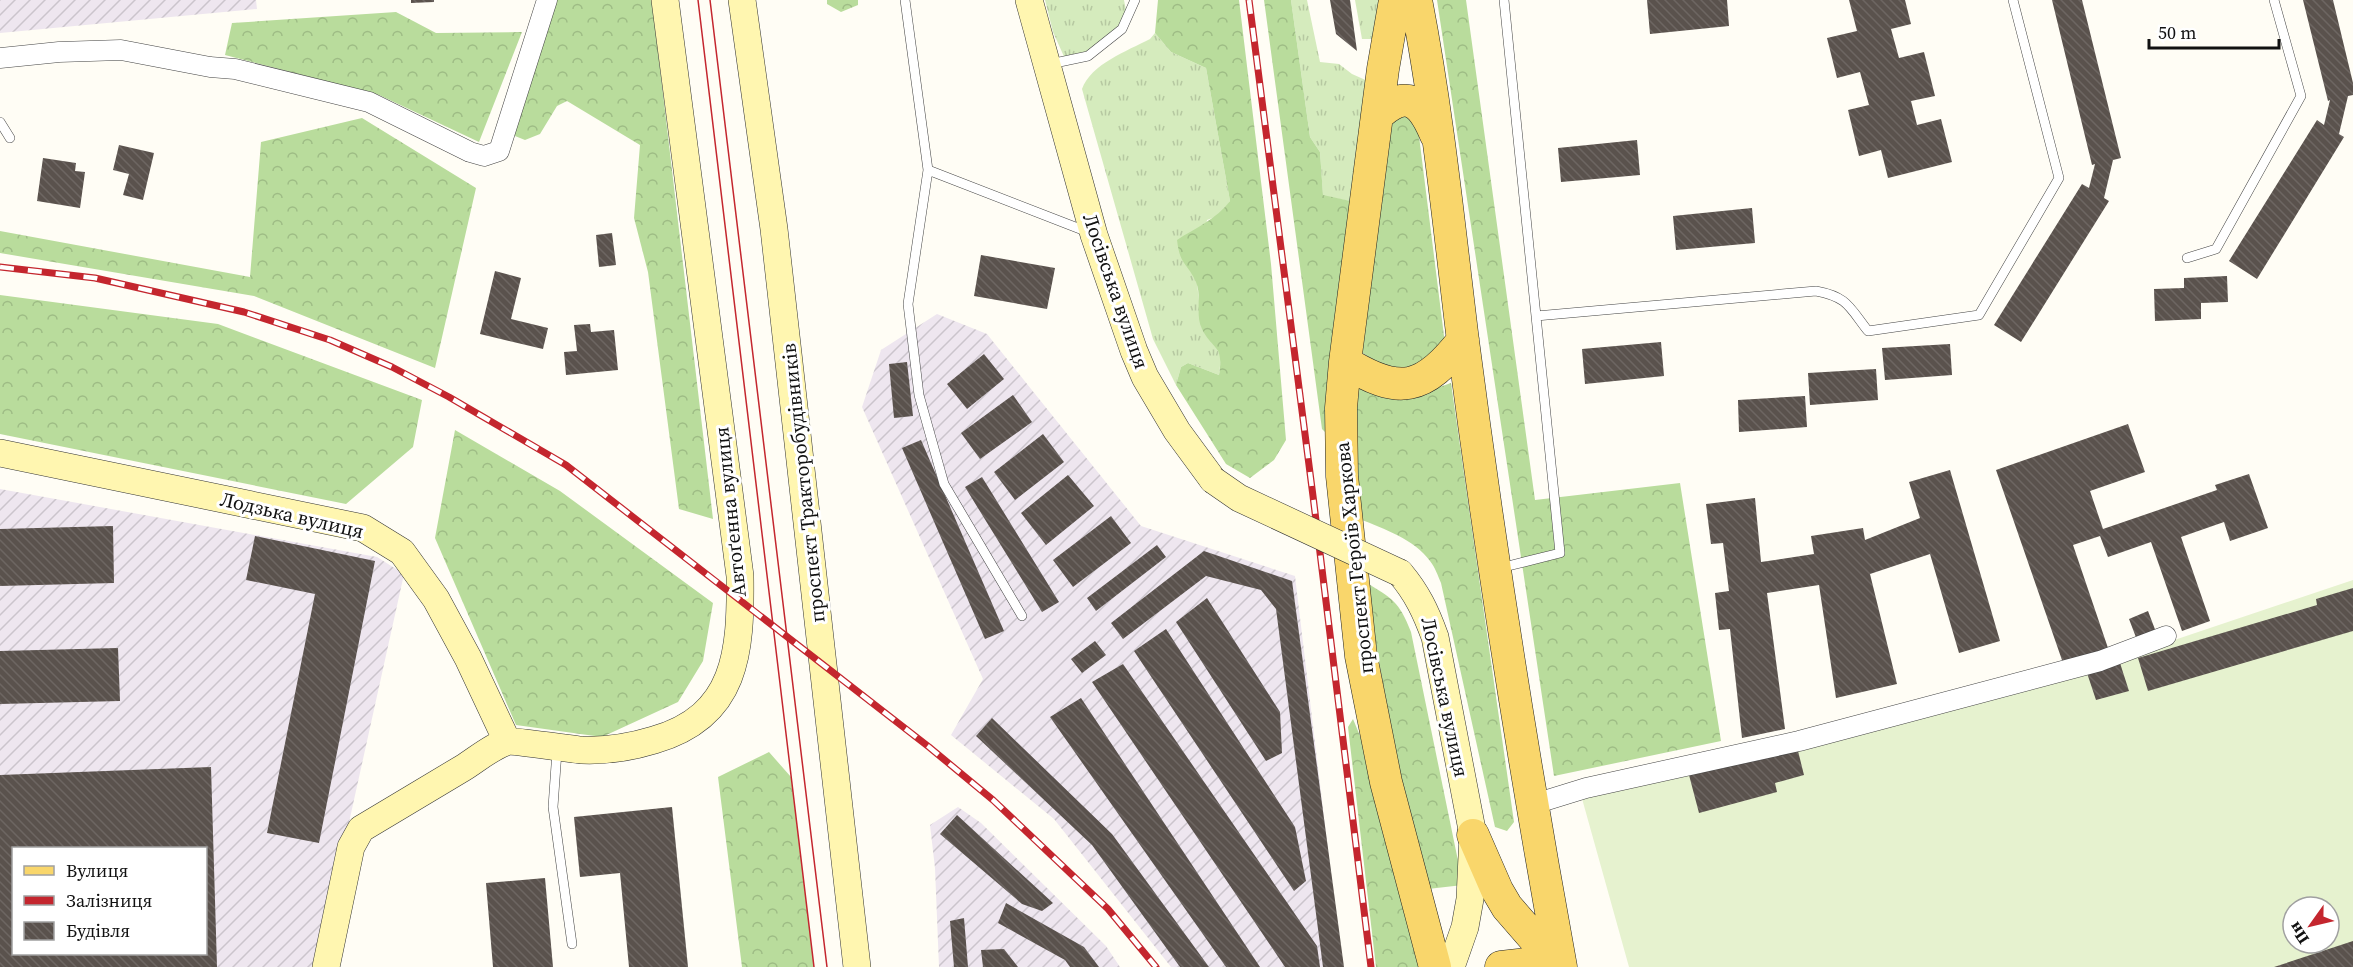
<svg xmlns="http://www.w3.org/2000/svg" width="2353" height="967" font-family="'Source Serif 4',serif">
<defs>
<pattern id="industrial-furrows" width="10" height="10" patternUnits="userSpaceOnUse" patternTransform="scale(1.5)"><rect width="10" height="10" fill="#eee6ef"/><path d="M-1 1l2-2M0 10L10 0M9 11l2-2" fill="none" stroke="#cbc4cc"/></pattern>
<pattern id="grass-tufts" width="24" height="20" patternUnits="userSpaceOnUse" patternTransform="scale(1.5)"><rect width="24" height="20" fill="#d5ebbd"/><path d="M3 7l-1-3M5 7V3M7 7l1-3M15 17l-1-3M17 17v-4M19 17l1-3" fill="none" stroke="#b6c8a1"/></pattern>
<pattern id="forest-crowns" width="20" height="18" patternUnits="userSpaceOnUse" patternTransform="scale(1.5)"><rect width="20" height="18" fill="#b9dc9c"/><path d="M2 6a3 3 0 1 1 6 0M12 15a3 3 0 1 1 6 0" fill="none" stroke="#9ebc85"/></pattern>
<pattern id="building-back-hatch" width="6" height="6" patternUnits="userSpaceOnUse" patternTransform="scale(1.5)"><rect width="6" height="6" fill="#5a524d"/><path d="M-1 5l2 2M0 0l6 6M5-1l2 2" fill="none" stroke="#6d6662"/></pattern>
</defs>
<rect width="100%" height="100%" fill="#fffdf5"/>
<path fill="url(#industrial-furrows)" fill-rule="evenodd" d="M0 0H256L257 9 0 33Z
M937 314 987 334 1141 526 1295 576 1342 967H1171L1054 819 951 735 983 679 862 407 881 350Z
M0 489 377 557 404 574 317 967H0ZM14 848H206V954H14Z
M958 807 981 823 1106 946 1120 967H939L935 868 930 825Z"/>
<path fill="url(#grass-tufts)" d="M1045 0H1124L1128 21 1088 56 1066 61 1053 32Z
M1291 0H1307L1320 62 1339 64 1352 74 1370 82 1355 202 1323 196 1320 152 1310 137Z
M1355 0H1381L1374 39H1362Z
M1155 33 1171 52 1206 68 1230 201 1220 215 1207 220 1197 283 1202 328 1213 341 1221 357 1219 375 1188 363 1181 367 1176 385 1153 339 1082 89C1091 64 1127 51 1150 39Z"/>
<path fill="url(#forest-crowns)" d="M557 0H652L713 519 679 509 648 272 634 218 640 145 567 101 557 106 540 134 525 140 515 136 511 124Z
M827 0H858V5L841 12 827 4Z
M1158 0H1239L1271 264 1286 440 1274 460 1250 478 1226 464 1176 385 1181 367 1188 363 1219 375C1224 344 1213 351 1202 329 1195 315 1202 296 1196 282 1187 262 1180 266 1177 240 1195 228 1217 219 1230 201L1206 68 1171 52 1155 33Z
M1264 0H1291L1310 137 1320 152 1323 195 1355 202 1326 433 1322 429Z
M1437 0H1466L1535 500 1680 483 1721 741 1554 776Z
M396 12 436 33 522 32 479 142 379 95 225 55 232 23Z
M1391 112 1417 120 1445 344C1439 350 1430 364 1422 367 1400 376 1373 363 1357 348Z
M362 118 476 188 435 368 254 296 0 253V231L250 277 261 142Z
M0 295 218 324 422 400 413 447 346 504 0 434Z
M1451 383 1514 822 1507 831 1495 827 1441 583C1438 576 1435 567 1430 561 1414 539 1384 529 1360 519L1353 476 1354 385 1425 392Z
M455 430 560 491 713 603 703 661 678 702 602 737 516 725 435 538Z
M1365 582C1392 598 1399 601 1411 632L1463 885 1419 890Z
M1353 719 1363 743 1421 967H1376L1348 727Z
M769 752 791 777 814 967H742L718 777Z"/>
<path fill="#e6f2cf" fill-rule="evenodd" d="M2353 580V967H1629L1581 795 2103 664ZM2293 907H2329V943H2293Z"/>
<path fill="url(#building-back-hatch)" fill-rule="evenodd" d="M411 0H434V2L411 3Z
M1330 0H1350L1357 51 1336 34Z
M1647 0H1727L1729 26 1650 34Z
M1849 0H1905L1911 24 1891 29 1899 58 1924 52 1935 96 1911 101 1917 125 1941 119 1952 162 1888 178 1881 150 1859 156 1848 110 1869 105 1860 72 1837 78 1827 38 1857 31Z
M2052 0H2082L2121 158 2113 160 2104 198 2109 201 2021 342 1994 325 2082 184 2089 188 2095 164 2092 165Z
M2303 0H2333L2353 83V95L2348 96 2339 134 2344 137 2257 279 2229 261 2317 120 2324 125 2330 100 2328 101Z
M1637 140 1640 175 1561 182 1558 148Z
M119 145 154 153 143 200 123 195 129 174 113 170Z
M43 158 76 163 75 171 85 172 80 208 37 201Z
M1752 208 1755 243 1676 250 1673 216Z
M612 233 616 265 599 267 596 235Z
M981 255 1055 268 1047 309 974 296Z
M495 271 521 278 511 319 548 328 543 349 480 334Z
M2227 276 2228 302 2201 303V319L2155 321 2154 289 2184 288V278Z
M590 324 591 332 614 330 618 370 566 375 564 352 577 351 574 325Z
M1661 342 1664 376 1585 384 1582 349Z
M1950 344 1952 375 1885 380 1882 348Z
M984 354 1004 379 967 409 947 384Z
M907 362 913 416 894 418 889 364Z
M1876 369 1878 400 1810 405 1808 373Z
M1013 395 1032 422 980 459 961 433Z
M1805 396 1807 427 1739 432 1738 400Z
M2128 424 2145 472 2090 491 2103 529 2217 490 2215 485 2249 474 2268 528 2230 541 2224 522 2181 537 2210 621 2182 631 2151 542 2108 557 2100 536 2073 545 2108 648 2063 663 1996 470Z
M1043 434 1064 462 1015 500 994 472Z
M921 440 1004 631 985 639 902 448Z
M1950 470 2000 641 1959 653 1930 554 1870 574 1897 684 1836 698 1819 585 1767 593 1785 729 1742 738 1730 629 1719 630 1715 593 1729 591 1723 543 1711 544 1706 504 1755 498 1761 562 1814 554 1811 536 1863 528 1865 540 1920 518 1909 482Z
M1068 475 1094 506 1046 545 1021 513Z
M982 477 1059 602 1042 612 965 487Z
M1111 516 1131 543 1073 587 1053 560Z
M113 526 114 583 0 586V529Z
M255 536 375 561 319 843 267 833 315 594 246 580Z
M1157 545 1166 557 1096 611 1087 598Z
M1204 551 1292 581 1344 967H1323L1276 609 1261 590 1206 576 1123 639 1111 623Z
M2353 588V631L2148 691 2138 658 2317 605 2316 599Z
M1207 598 1280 712 1282 753 1266 761 1176 622Z
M2148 611 2156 632 2137 640 2129 619Z
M1166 629 1295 827 1306 881 1294 891 1134 651Z
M1095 641 1106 655 1082 673 1071 659Z
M118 648 120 701 0 704V651Z
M2120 663 2129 691 2096 700 2087 673Z
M1123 664 1317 946 1320 967H1285L1092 682Z
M1081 698 1260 967H1226L1050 717Z
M992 718 1112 834 1209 967H1180L1092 845 976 736Z
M1797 747 1804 775 1775 783 1777 792 1699 813 1689 775Z
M211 767 217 967H0V775ZM14 848H206V954H14Z
M672 807 688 967H629L620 873 580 877 574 817Z
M957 815 1053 903 1042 911 1022 904 940 834Z
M545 878 553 967H493L486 883Z
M1006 903 1084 947 1099 967H1070L1065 960 998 923Z
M964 918 968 967H954L950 921Z
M2353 941V967H2274Z
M1004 949 1018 967H983L981 950Z"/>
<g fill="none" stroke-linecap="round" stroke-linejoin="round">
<defs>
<path id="lane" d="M905 0 928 170 908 304 919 395 944 484 1022 616
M1050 64 1088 56 1122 29 1135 0
M0 122 10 138
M928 170 1088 232
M2187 258 2216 249 2301 96 2274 0
M1536 316 1816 291C1848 297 1849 307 1868 331L1979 315 2059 178 2013 0
M1500 568 1560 553 1504 0
M557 751 553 807 572 944"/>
<path id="street" d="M0 58 59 52 121 50 210 67 235 69 369 102 470 152 484 156 499 151 547 0
M1531 805 1586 788 1799 741 2100 661 2166 636"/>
<path id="secondary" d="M742 0 774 229 857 967
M1029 0 1094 235 1134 351 1145 377 1177 431 1213 480
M0 453 363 528 402 552 436 599 468 658 507 741
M1400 573C1417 593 1426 612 1435 637L1473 835 1470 899 1465 927 1451 967
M326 967 351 847 361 829C395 809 429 788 463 768 476 760 491 747 506 742 512 740 570 749 582 750 607 751 631 747 654 740 737 716 741 652 740 576L665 0"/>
<path id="primary" d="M1395 0 1383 69 1345 362 1341 408 1342 476 1361 656 1386 782 1435 967
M1416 0C1438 113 1449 227 1463 341 1490 550 1523 759 1561 967
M1377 116C1407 87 1422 102 1436 135
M1345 362C1399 396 1424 391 1463 340
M1473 835 1497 890 1507 907 1559 967
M1501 967 1544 962 1555 967"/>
</defs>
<use href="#lane" stroke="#444" stroke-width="10"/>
<use href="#street" stroke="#444" stroke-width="21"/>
<use href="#secondary" stroke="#333" stroke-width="28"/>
<use href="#primary" stroke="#222" stroke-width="33"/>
<use href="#lane" stroke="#fff" stroke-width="9"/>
<use href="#street" stroke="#fff" stroke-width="20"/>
<use href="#secondary" stroke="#fff6b0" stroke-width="27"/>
<use href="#primary" stroke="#f9d66b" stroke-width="32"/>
<path stroke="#c4262e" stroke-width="1.5" d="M698 0 814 967
M710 0 827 967"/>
<defs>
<path id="rail" d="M1249 0 1313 496 1371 967
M0 267 95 278 244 312 330 340 392 367 449 397 566 465 929 747 993 800 1108 909 1156 967"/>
</defs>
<use href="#rail" stroke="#c4262e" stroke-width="7"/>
<use href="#rail" stroke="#fff" stroke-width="4.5" stroke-dasharray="14" stroke-linecap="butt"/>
<defs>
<path id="secondary-bridge" d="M1213 480 1239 498 1400 573"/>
</defs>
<use href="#secondary-bridge" stroke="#333" stroke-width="28" stroke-linecap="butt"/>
<use href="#secondary-bridge" stroke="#fff6b0" stroke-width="27"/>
</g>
<g text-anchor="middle" stroke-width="6" stroke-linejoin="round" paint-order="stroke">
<g font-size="20" fill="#111" stroke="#fff">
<text transform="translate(1116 291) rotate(71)" y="7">Лосівська вулиця</text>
<text transform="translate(803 483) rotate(-96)" y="7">проспект Тракторобудівників</text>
<text transform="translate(730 512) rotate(-96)" y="7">Автоґенна вулиця</text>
<text transform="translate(292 515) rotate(13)" y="7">Лодзька вулиця</text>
<text transform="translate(1354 558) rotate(-96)" y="7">проспект Героїв Харкова</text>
<text transform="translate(1445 697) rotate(78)" y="7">Лосівська вулиця</text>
</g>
</g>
<rect x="12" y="847" width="195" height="108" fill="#ffffff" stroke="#a0a0a0" stroke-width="1.5"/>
<rect x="24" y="866" width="30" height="9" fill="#f9d66b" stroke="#a0a0a0" stroke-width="1.5"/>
<text x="66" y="877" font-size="18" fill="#111111">Вулиця</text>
<rect x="24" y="896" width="30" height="9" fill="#c4262e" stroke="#a0a0a0" stroke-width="1.5"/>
<text x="66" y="907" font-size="18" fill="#111111">Залізниця</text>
<rect x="24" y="922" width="30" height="18" fill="url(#building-back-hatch)" stroke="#a0a0a0" stroke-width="1.5"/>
<text x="66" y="937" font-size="18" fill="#111111">Будівля</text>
<g transform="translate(2311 925) rotate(236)"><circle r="28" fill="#ffffff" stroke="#a0a0a0" stroke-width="1.5"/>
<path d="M0-4.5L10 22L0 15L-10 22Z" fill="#c4262e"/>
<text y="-9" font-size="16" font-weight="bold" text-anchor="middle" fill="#111111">Пн</text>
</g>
<path d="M2149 39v9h130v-9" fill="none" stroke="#111111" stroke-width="3"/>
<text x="2158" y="39" font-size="18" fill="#111111" stroke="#ffffff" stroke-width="4.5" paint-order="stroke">50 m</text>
</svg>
